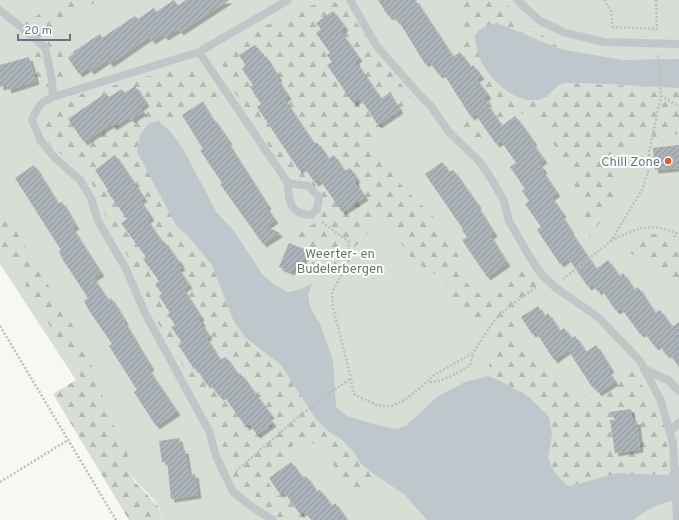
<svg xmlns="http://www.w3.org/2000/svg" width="679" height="520" font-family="Overpass,sans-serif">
<defs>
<pattern id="forest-firs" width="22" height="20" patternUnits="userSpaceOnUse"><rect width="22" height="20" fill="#d8ded5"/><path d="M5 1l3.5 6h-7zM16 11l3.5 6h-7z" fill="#b3b9b2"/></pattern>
<pattern id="building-hatch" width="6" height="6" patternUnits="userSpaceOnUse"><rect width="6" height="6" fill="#abb3b9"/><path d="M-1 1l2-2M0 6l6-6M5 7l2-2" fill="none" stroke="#8f969c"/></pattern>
<filter id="shadow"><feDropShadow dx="3.5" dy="3.5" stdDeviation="0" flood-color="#0004"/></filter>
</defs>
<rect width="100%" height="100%" fill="#f7f7f4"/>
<path fill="#d8ded5" d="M0 0H679V520H163C161 515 160 509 158 505 147 489 126 479 127 458L0 264Z"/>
<path fill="url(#forest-firs)" d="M63 0H100C92 6 82 6 74 11 47 29 59 38 64 63 66 70 64 78 64 85L41 95C26 75 36 66 30 46 28 39 22 32 18 27Z
M456 0H504L518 16 560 49 497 23 541 99 564 83 679 88V134C661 136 643 137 628 148L622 172 608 210 590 237 583 208 564 159 541 126 530 116 520 113 475 148 452 129 457 122 464 119 462 108 459 110 453 101 463 94 454 81 448 85 436 66 460 53 464 25Z
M327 1 338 3 345 7 412 99 403 106 383 128 375 148 403 187 436 219 448 233 459 258 465 281 473 289 481 295 490 298 498 295 525 264 547 289C537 293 518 313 515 324 514 328 514 332 513 336 534 363 561 381 590 399 600 396 621 376 630 368 642 387 665 414 667 437 668 449 667 462 667 475L617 473 575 485 568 486C546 465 547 463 552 434L502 382 488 376 491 354 496 330 495 324C491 321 488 322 483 321 473 320 463 316 456 309 448 300 451 290 445 281 440 274 430 273 424 268 419 264 413 259 408 254 395 240 404 223 377 221 367 235 338 268 322 272 315 274 308 267 303 263L310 253 297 244V239L301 228C315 227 323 216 327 204L321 196 311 187 278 161 224 75 223 65 228 49 244 36 303 8Z
M194 64 207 75 221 95 211 100 202 109 200 106 176 117 172 134 170 131 176 225 188 236 212 265 234 322 245 337 281 365 315 418 328 431 341 439 353 451 361 464 375 475 362 489 352 491C347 489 342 486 339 482 334 477 335 468 333 462 330 453 313 440 303 441 296 441 290 448 286 453V463L267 481 278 496 285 491 308 520H282L259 505 239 488 230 470 220 438 208 408 155 318 137 273 108 222 95 189 87 175 52 147 46 139 41 127 43 116 49 109 70 97Z
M0 204 83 343 102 392 106 413 128 449 127 463 134 481 158 506 163 520H129L53 394 81 377 0 243Z
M663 233 679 237V291L655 269 634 255 620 249 639 236Z"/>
<path fill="#bdc7cc" d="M497 23 560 49 622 60 679 59V88C642 86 604 83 566 83 557 83 550 96 541 99 517 106 490 80 481 61 478 56 477 49 476 43 472 30 487 25 497 23Z
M158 121 170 131 183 149 217 213 234 231 262 274 273 284 288 292 297 290 312 284 308 294 310 307 320 324 333 360 336 407 347 416 373 424 395 429 406 426 438 396 465 382 488 376 502 382 529 397 549 417 552 434 548 459 555 473 568 486 575 485 617 473 667 475 679 466V500C661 502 647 509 633 520H427L404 494 375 475 361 464 353 451 341 439 328 431 315 418 281 365 245 337 234 322 212 265 188 236 176 225 137 152 140 135 149 123Z"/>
<path fill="url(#building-hatch)" filter="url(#shadow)" d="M174 0 178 6 186 0H229L180 32 178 29 165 37 162 34 152 41 149 37 110 64 107 60 91 71 88 68 79 74 68 58 74 53 73 52 100 34 102 38 135 16 138 19 154 8 156 12Z
M378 0H417L416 1 453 57 460 52 470 67 473 65 481 76 476 79 488 95 483 99 502 126 515 116 534 142 532 143 544 160 539 163 544 170 542 171 557 193 551 197 563 214 561 215 571 231H570L596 269 608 260 619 276 623 273 634 290 638 287 655 313 660 310 672 327 679 322V367L669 353 666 355 659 344 655 347 644 332 640 334 621 308 616 311 601 289 598 292 593 284 588 287 568 258 560 264 537 230 541 227 525 204 529 201 522 191 525 189 510 167 516 163 501 141 496 144 475 114 471 117 443 73 439 75 429 61 425 64 398 20 396 21 392 15 389 17Z
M333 11 345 27 340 31 359 58 355 61 381 99 389 93 400 110 378 125 360 98 353 103 327 65 332 62 327 55 330 53 316 33 321 29 316 23Z
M255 45 262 54 263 53 279 78 277 79 288 96 284 99 314 144 317 142 328 159 334 155 344 171 350 168 357 179 354 181 365 197 342 212 320 180 315 183 304 167 299 170 257 107 261 104 250 87 253 85 242 69 246 66 239 55Z
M29 57 36 81 8 90 7 85 0 87V65Z
M135 86 146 103 140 108 143 112 131 120 129 117 113 127 111 124 84 142 68 119 106 93 109 97 122 89 125 93Z
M202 102 212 119 213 118 229 141 227 142 268 206 266 207 275 220 266 226 280 233 263 244 220 184 222 183 200 150 203 149 182 115Z
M679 145V168L655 170 653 148Z
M115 155 144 198 140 201 151 217 147 220 162 242 164 241 182 267 178 269 189 285 183 289 201 317 198 319 209 336 206 338 220 360 226 357 238 375 240 373 271 415 268 417 273 423 257 435 250 424 246 427 223 395 220 397 209 383 207 385 196 368 194 369 179 346 183 344 171 327 175 325 168 315 170 313 159 296 162 294 155 284 159 281 143 259 146 257 121 223 127 219 107 191 108 190 95 170Z
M442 162 449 172 453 170 478 205 477 206 494 233 490 236 507 263 487 277 462 240 467 237 462 230 463 229 425 174Z
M34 165 58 204 62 202 76 226 72 228 101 273 93 278 108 300 111 298 125 321 124 322 151 367 148 369 177 412 156 426 134 392 137 390 109 346 112 344 88 309 84 301 88 298 63 260 59 252 61 250 15 178Z
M289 243 307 250 300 268 294 266 291 272 279 267Z
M538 306 544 316 548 313 560 331 564 328 571 338 575 336 586 352 596 345 611 369 608 371 615 382 598 393 594 386 592 387 568 350 554 360 536 332 532 334 521 317Z
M631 409 633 421H637L640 449 615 453 610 420H615L610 412Z
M179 438 181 450H185L189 475 195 474 198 495 171 499 167 461 162 462 159 441Z
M291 462 303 478 306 476 317 492 320 490 332 506 335 503 347 520H311L304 511 300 514 284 492 280 494 269 478Z"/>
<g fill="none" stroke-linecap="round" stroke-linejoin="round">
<path stroke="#bcbec1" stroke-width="2.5" stroke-dasharray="2 2" stroke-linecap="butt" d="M604 0 611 11 613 27 659 29
M656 0 657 32
M661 96 679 106
M322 222 349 242V260L332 293 333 308 351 378 352 387 355 395 377 405 385 406H391L403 401 419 389 434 375 473 353 494 321 505 310 536 287
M611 241C639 227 648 222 679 234
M563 279 611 241 642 190 649 169V152L661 96 658 55
M0 326 116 520
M430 382C444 381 458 373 470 365L473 354
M236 471 303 413 351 378
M0 482 68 440"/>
<path stroke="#c2c6c9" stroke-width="8" d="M350 0 376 45 416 91 430 105 449 132 480 162 492 180 504 201 509 221 531 259 542 275 556 288 598 317 640 361 661 401 673 444 677 520
M517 0 540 21 566 33 604 42 679 44
M0 10 45 47 52 80 53 97C39 103 38 107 32 120L41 141 55 158 80 180 91 198 98 221 125 267 146 315 209 431 216 456 233 492 255 509 273 520
M199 52 288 0
M53 97 199 52 288 183C288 201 290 214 311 215L317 209 319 197 308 186 288 183
M644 369 668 380 679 391
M670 432 679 422"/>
</g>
<circle fill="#e25c29" stroke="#fff" stroke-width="1.5" cx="668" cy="161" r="4"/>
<g text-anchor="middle" stroke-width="4" stroke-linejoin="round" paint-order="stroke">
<g font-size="13" fill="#667685" stroke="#fff" text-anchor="end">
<text x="660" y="166">Chill Zone</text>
</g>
<g font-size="13" fill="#657761" stroke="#fff">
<text x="340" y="258">Weerter- en<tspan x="340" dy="15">Budelerbergen</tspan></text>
</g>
</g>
<path d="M18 34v6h52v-6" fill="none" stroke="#667685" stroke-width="2"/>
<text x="24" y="34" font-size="12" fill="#667685" stroke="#ffffff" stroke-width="3" paint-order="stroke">20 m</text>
</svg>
